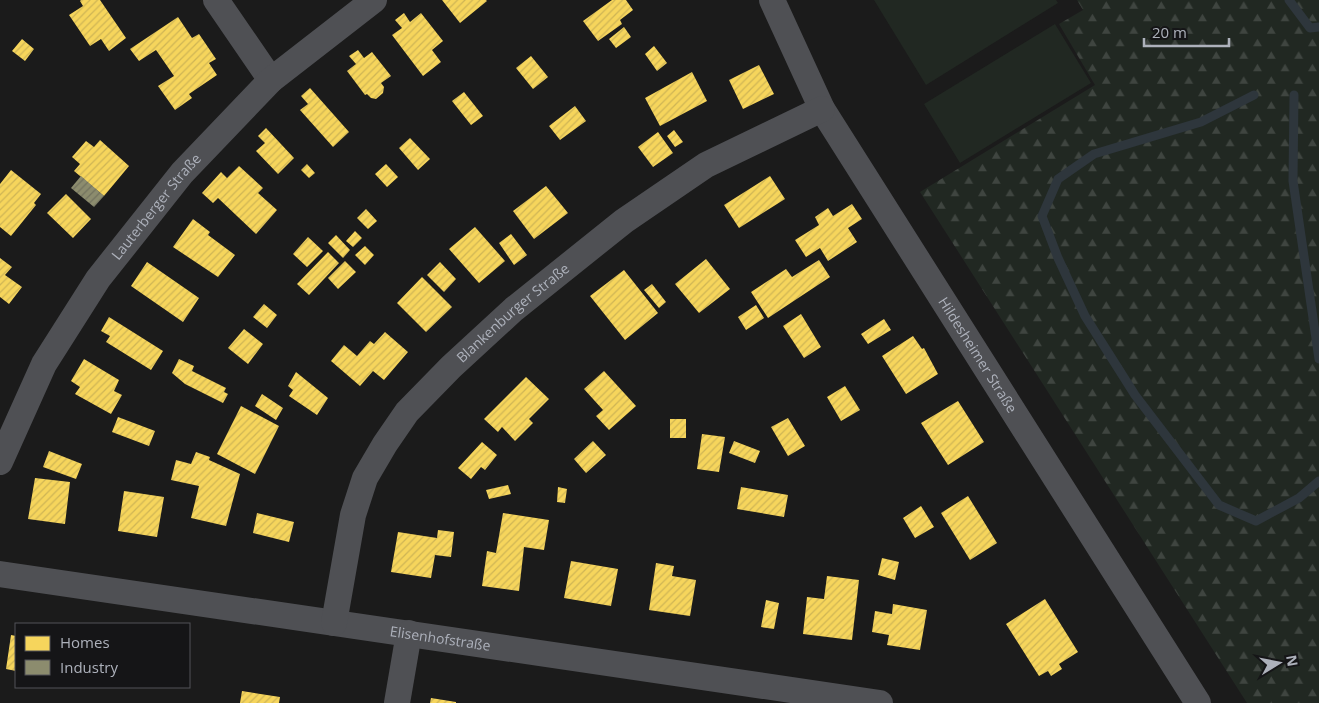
<svg xmlns="http://www.w3.org/2000/svg" width="1319" height="703" font-family="'Open Sans',sans-serif">
<defs>
<pattern id="forest-firs" width="22" height="20" patternUnits="userSpaceOnUse" patternTransform="scale(1.25)"><rect width="22" height="20" fill="#212822"/><path d="M5 1l3.5 6h-7zM16 11l3.5 6h-7z" fill="#3f4540"/></pattern>
<pattern id="homes-hatch" width="6" height="6" patternUnits="userSpaceOnUse" patternTransform="scale(1.25)"><rect width="6" height="6" fill="#f6d55c"/><path d="M-1 1l2-2M0 6l6-6M5 7l2-2" fill="none" stroke="#cfb555"/></pattern>
<pattern id="industry-hatch" width="6" height="6" patternUnits="userSpaceOnUse" patternTransform="scale(1.25)"><rect width="6" height="6" fill="#8c8c6e"/><path d="M-1 1l2-2M0 6l6-6M5 7l2-2" fill="none" stroke="#72725e"/></pattern>
</defs>
<rect width="100%" height="100%" fill="#1b1b1b"/>
<path fill="url(#forest-firs)" d="M1077 0H1319V703H1247L920 192 1095 85 1059 24 1083 10Z"/>
<path fill="#212822" d="M874 0H1056L1058 3 926 85Z
M1055 24 1091 83 960 163 924 104Z"/>
<path fill="url(#homes-hatch)" d="M81 0H100L126 38 109 51 101 39 90 46 69 15 83 6 80 1Z
M442 0H486L487 1 460 23Z
M612 0H626L633 10 620 20 622 24 598 41 583 21Z
M404 13 410 22 421 13 443 41 432 50 441 62 423 76 392 35 402 28 395 20Z
M178 17 192 38 199 34 216 59 209 63 217 75 189 94 192 98 175 110 158 86 174 76 156 50 139 61 130 49Z
M624 27 631 37 616 48 609 39Z
M22 39 34 49 25 61 12 51Z
M654 46 667 63 657 71 645 54Z
M358 50 364 58 372 52 391 76 381 83 384 87 383 93 376 99 371 98 367 94 365 95 347 71 356 64 349 56Z
M531 56 548 77 533 89 516 68Z
M759 65 774 94 743 109 729 80Z
M692 72 707 101 660 126 645 98Z
M310 88 349 132 333 147 300 110 308 104 301 96Z
M464 92 483 116 471 125 452 101Z
M575 106 586 121 560 140 549 126Z
M266 128 294 158 278 174 256 151 265 143 258 136Z
M674 130 683 142 675 147 667 136Z
M658 132 673 153 653 167 638 147Z
M410 138 430 159 418 170 399 148Z
M100 140 129 166 104 196 74 171 80 164 72 157 86 141 94 147Z
M307 164 315 173 309 178 301 170Z
M386 164 398 177 387 187 375 174Z
M239 166 263 188 258 193 277 210 256 234 218 198 213 203 202 193 221 172 227 178Z
M11 170 41 194 34 203 36 205 11 236 0 227V184Z
M770 176 785 199 739 228 724 205Z
M546 186 568 213 534 239 513 211Z
M66 194 91 219 73 238 47 213Z
M852 204 862 219 848 228 857 242 828 261 820 248 806 257 795 240 819 225 815 217 828 208 833 216Z
M366 209 377 221 368 229 357 218Z
M193 219 210 232 208 235 235 255 218 277 173 247Z
M475 227 505 261 479 283 449 249Z
M355 231 362 238 353 247 346 241Z
M511 234 527 255 514 265 499 243Z
M336 235 350 250 343 258 328 243Z
M308 237 323 251 307 267 293 254Z
M365 246 374 255 365 265 355 255Z
M328 252 339 263 309 295 297 284Z
M0 258 12 267 5 275 22 287 9 304 0 297Z
M706 259 730 289 699 313 675 284Z
M819 260 830 277 768 318 751 292 786 269 792 277Z
M345 261 356 272 338 289 328 278Z
M147 262 199 298 183 322 131 286Z
M440 262 456 279 444 292 427 275Z
M624 270 658 313 625 340 590 296Z
M422 277 452 307 426 332 397 303Z
M652 284 666 302 659 308 644 290Z
M264 304 277 315 267 328 253 317Z
M756 305 764 318 746 330 738 317Z
M801 314 821 347 804 358 783 326Z
M109 317 163 351 151 370 106 342 110 336 101 331Z
M884 319 891 330 868 344 861 334Z
M244 329 263 344 248 364 228 348Z
M385 332 408 352 384 380 373 371 360 386 331 361 344 345 357 356 370 341 374 344Z
M913 336 922 349 924 348 938 374 906 394 882 356Z
M84 359 119 380 114 391 122 395 111 414 75 394 80 387 71 381Z
M179 359 194 366 192 371 226 388 224 392 228 394 223 403 185 384 172 373Z
M604 371 636 406 609 430 596 416 603 410 584 389Z
M296 372 328 398 317 415 289 396 293 390 288 386Z
M526 377 549 399 529 419 533 423 515 441 502 427 498 432 484 419Z
M845 386 860 410 841 421 827 397Z
M262 394 283 408 276 420 255 406Z
M958 401 984 442 948 465 921 423Z
M241 406 279 426 255 474 217 454Z
M118 417 155 431 149 446 112 432Z
M788 418 805 446 788 456 771 427Z
M670 419H686V438H670Z
M702 434 725 437 719 472 697 469Z
M593 441 606 455 586 473 574 459Z
M734 441 760 451 755 463 729 453Z
M482 442 497 455 485 470 481 467 471 479 458 468Z
M49 451 82 464 76 479 43 467Z
M196 452 210 457 209 460 240 474 226 526 191 518 199 486 171 480 176 460 191 464Z
M35 478 70 482 65 524 28 519Z
M508 485 511 494 489 499 486 490Z
M558 487 567 489 565 503 557 502Z
M741 487 788 495 784 517 737 509Z
M124 491 164 497 157 537 118 531Z
M968 496 997 543 970 560 941 513Z
M921 506 934 527 915 538 903 518Z
M257 513 294 522 289 542 253 533Z
M503 513 549 520 544 550 524 547 519 591 482 586 487 551 496 553Z
M438 530 454 532 451 557 435 555 431 578 391 572 398 532 437 538Z
M882 558 899 562 895 580 878 575Z
M571 561 618 569 611 606 564 598Z
M656 563 674 566 672 576 696 580 690 616 649 610Z
M827 576 859 580 852 640 803 634 807 597 824 599Z
M1045 599 1078 652 1059 664 1062 669 1051 676 1048 671 1039 676 1006 624Z
M766 600 779 603 774 629 761 627Z
M893 604 927 610 920 650 887 645 889 635 872 632 875 611 892 614Z
M11 635 16 636V671L6 669Z
M242 691 280 697 279 703H240Z
M431 698 456 702V703H430Z"/>
<path fill="url(#industry-hatch)" d="M81 176 104 196 94 207 71 188Z"/>
<g fill="none" stroke-linecap="round" stroke-linejoin="round">
<path stroke="#2e363c" stroke-width="9" d="M1289 0 1310 28 1319 27
M1254 95 1201 122 1094 154 1058 179 1042 216 1058 258 1085 316 1135 395 1219 505 1256 521 1299 498 1319 481
M1294 95 1293 181 1319 359"/>
<g stroke="#4f5054" stroke-width="26">
<path d="M216 0 271 80"/>
<path id="s1" d="M772 0 822 109 1198 703"/>
<path id="s2" d="M0 462 44 364 98 279 182 173 271 80 374 0"/>
<path id="s3" d="M0 574 880 703"/>
<path id="s4" d="M334 623 353 515 365 478 385 444 407 412 451 367 514 309 624 221 706 165 822 109"/>
<path d="M397 703 409 633"/>
</g>
</g>
<g text-anchor="middle" stroke-width="5" stroke-linejoin="round" paint-order="stroke">
<g font-size="14" fill="#adb1bb" stroke="#151517">
<text dy="5" stroke="none"><textPath href="#s2" startOffset="301">Lauterberger Straße</textPath></text>
<text dy="5" stroke="none"><textPath href="#s4" startOffset="372">Blankenburger Straße</textPath></text>
<text dy="5" stroke="none"><textPath href="#s1" startOffset="411">Hildesheimer Straße</textPath></text>
<text dy="5" stroke="none"><textPath href="#s3" startOffset="445">Elisenhofstraße</textPath></text>
</g>
</g>
<rect x="15" y="623" width="175" height="65" fill="#151517" stroke="#525359"/>
<rect x="25" y="636" width="25" height="15" fill="#f6d55c" stroke="#525359"/>
<text x="60" y="648" font-size="15" fill="#adb1bb">Homes</text>
<rect x="25" y="660" width="25" height="15" fill="#8c8c6e" stroke="#525359"/>
<text x="60" y="673" font-size="15" fill="#adb1bb">Industry</text>
<g transform="translate(1279 663) rotate(80)" stroke="#151517" stroke-width="4" paint-order="stroke">
<path d="M0-4L9 19L0 12L-9 19Z" fill="#adb1bb"/>
<text y="-8" font-size="14" font-weight="bold" text-anchor="middle" fill="#adb1bb">N</text>
</g>
<path d="M1144 38v8h85v-8" fill="none" stroke="#adb1bb" stroke-width="2.5"/>
<text x="1152" y="38" font-size="15" fill="#adb1bb" stroke="#151517" stroke-width="4" paint-order="stroke">20 m</text>
</svg>
